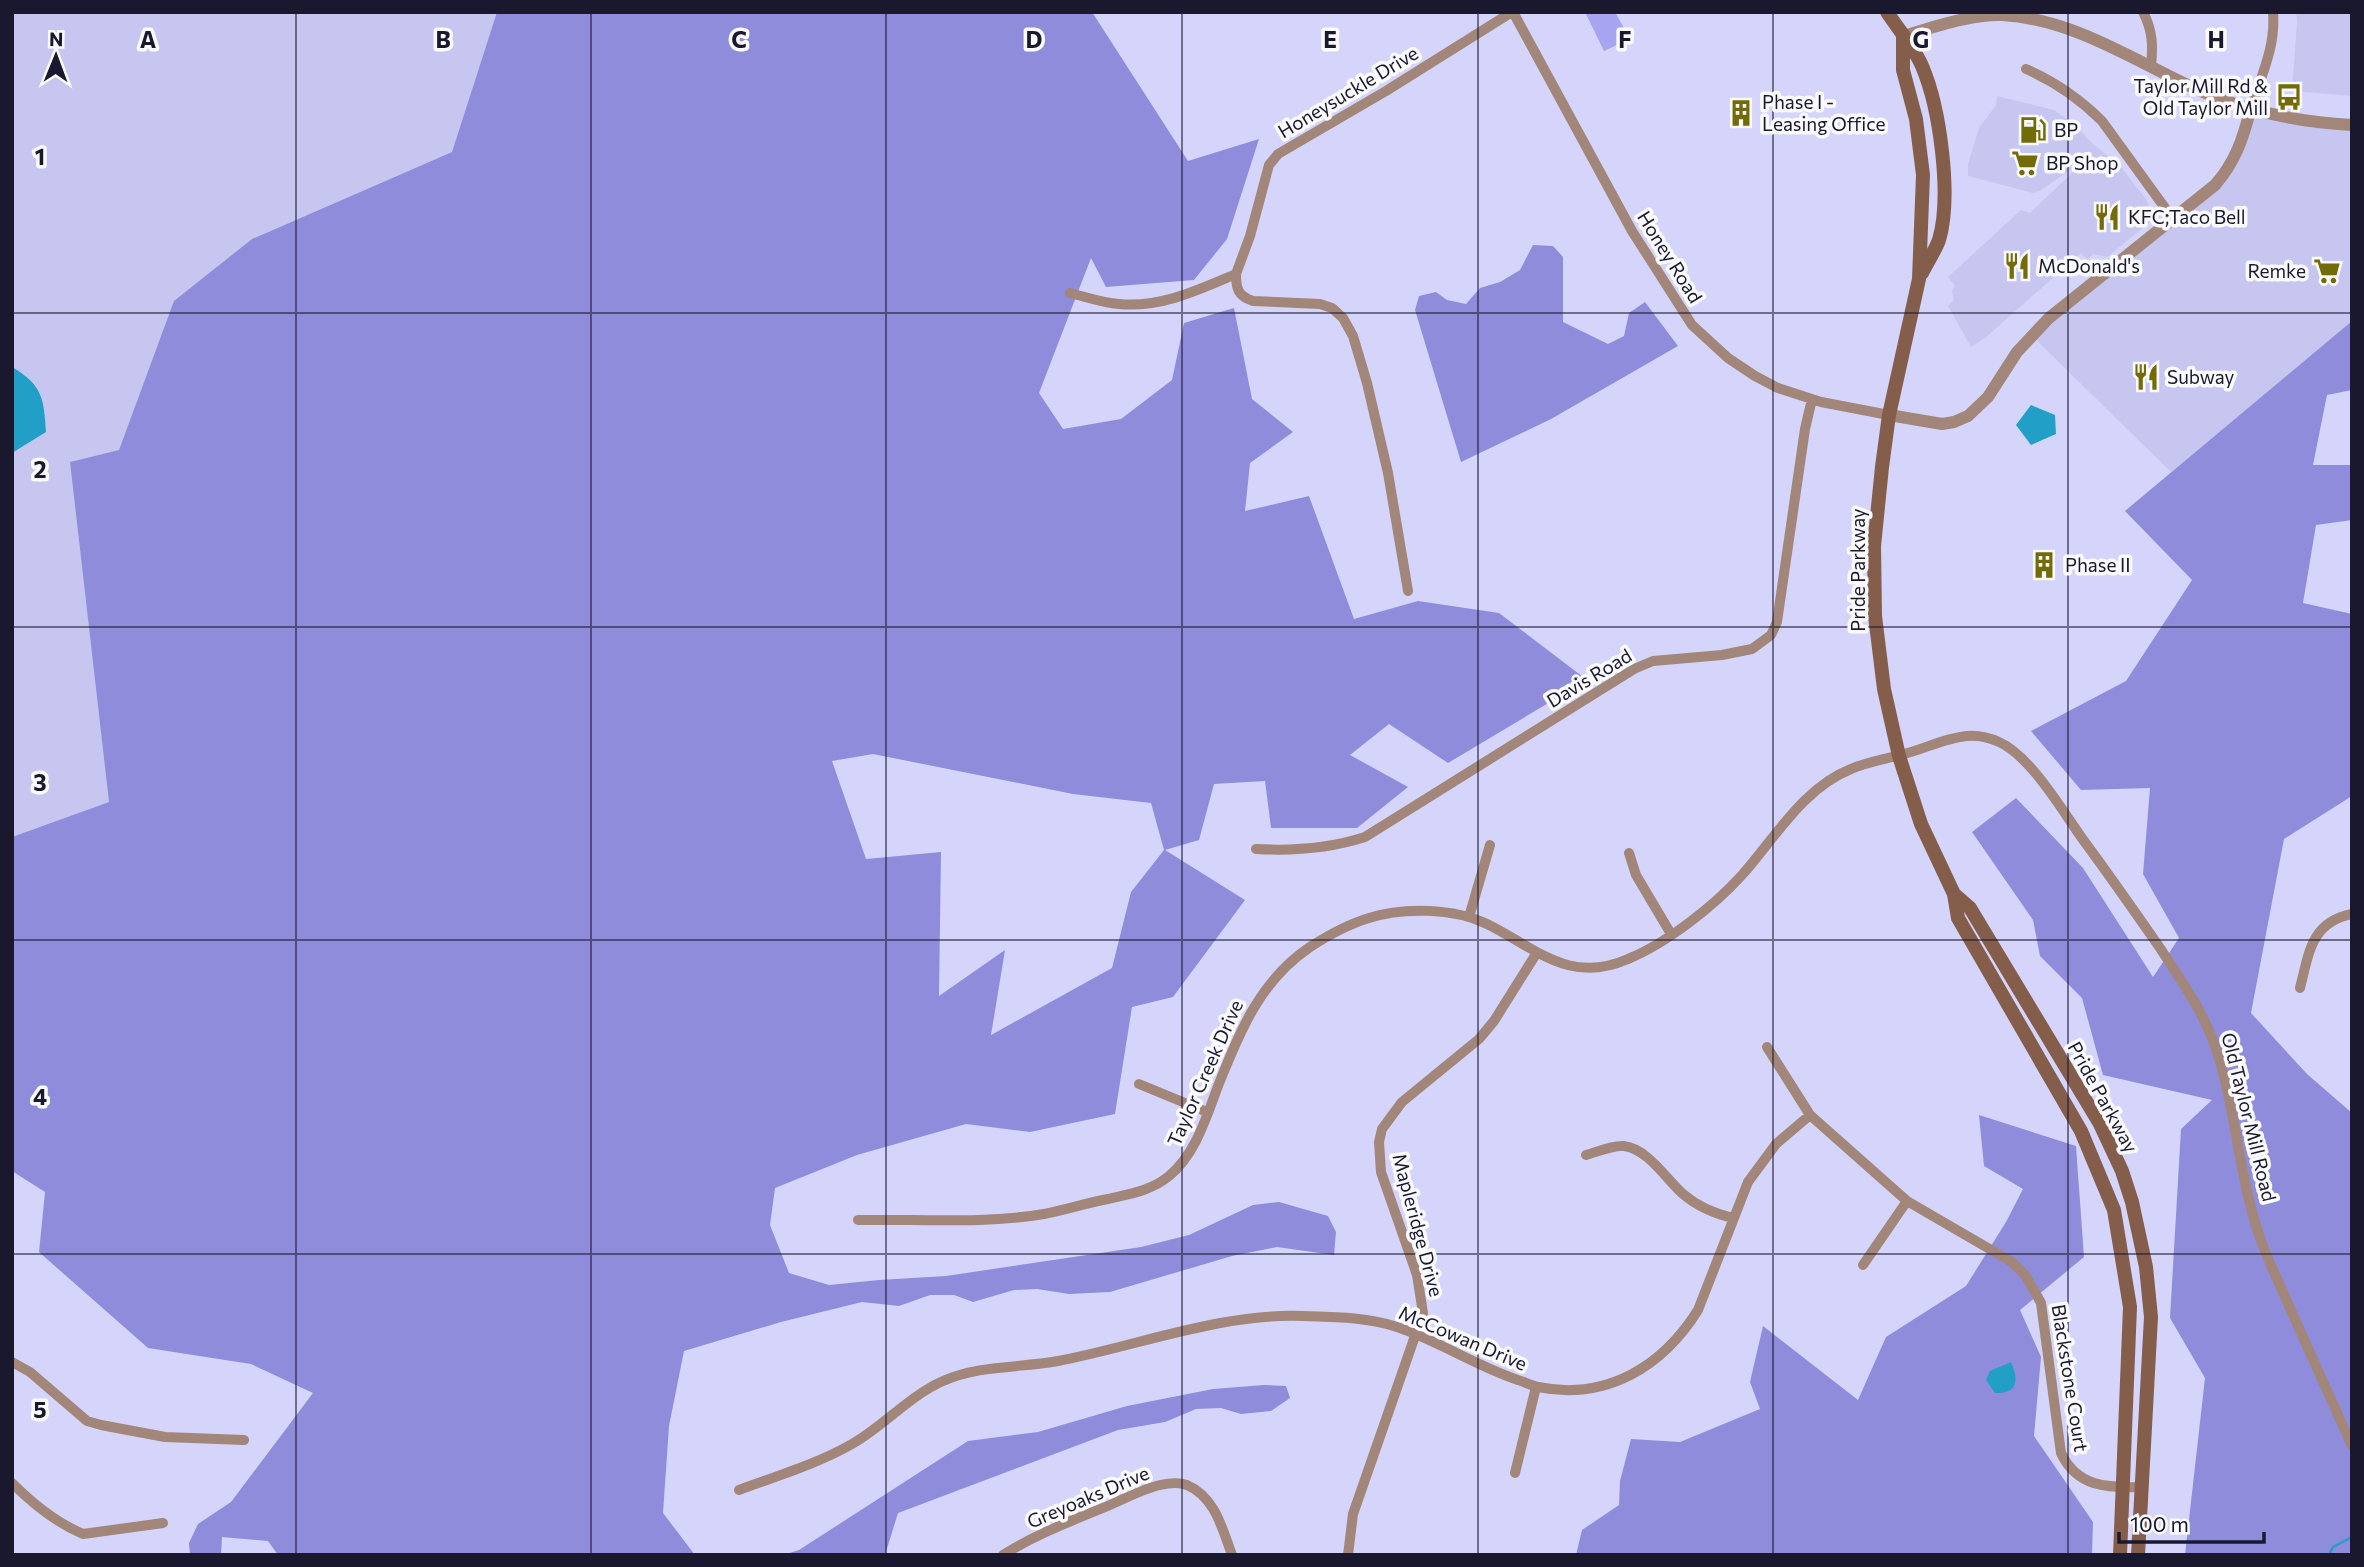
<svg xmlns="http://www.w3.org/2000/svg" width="2364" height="1567" font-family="Commissioner,sans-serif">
<rect width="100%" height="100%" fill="#d5d5fb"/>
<path fill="#c6c6f0" d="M12 12H497L452 152 252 239 175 301 119 450 70 462 109 802 12 837Z
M2296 12H2352V96L2292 91 2297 22Z
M1997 96 2054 110 2074 124 2093 144 2120 166 2146 199 2154 219 2107 257 2093 254 2087 260 2081 253 1985 338 1971 347 1948 306 1954 300 1952 291 1955 286 1948 277 2021 210 2030 213 2073 172 2071 169 2040 191 2033 193 1968 176V164L1979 128 1996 105Z
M2251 108 2352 125V321L2171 472 2031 335 2215 185Z"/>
<path fill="#a7a4f0" d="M1585 12H1615L1630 39 1604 51Z"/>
<path fill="#908cdc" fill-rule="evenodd" d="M497 12H1092L1188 161 1259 139 1227 239 1194 280 1106 287 1091 258 1039 393 1063 429 1121 419 1172 380 1184 323 1234 308 1252 399 1293 432 1250 463 1245 511 1309 496 1354 619 1418 601 1499 613 1587 680 1448 763 1389 724 1350 755 1408 787 1357 828H1271L1265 781 1214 784 1199 840 1165 850 1245 900 1173 997 1132 1007 1115 1114 1030 1132 966 1124 857 1155 775 1188 770 1225 789 1273 829 1285 879 1280 946 1276 1141 1247 1189 1235 1253 1205 1279 1202 1328 1216 1336 1232 1334 1255 1277 1247 1232 1256 1110 1292 1069 1294 1037 1289 1014 1290 973 1302 954 1295H930L899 1306 862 1302 781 1322 684 1351 669 1426 663 1513 695 1555H278L268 1541 222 1537 221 1555H190L189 1543 198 1524 231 1502 313 1393 251 1364 148 1348 39 1252 45 1192 12 1171V837L109 802 70 462 119 450 174 301 252 239 452 152ZM873 754 1073 794 1151 803 1164 850 1131 892 1112 968 991 1035 1005 950 939 996 941 852 866 859 832 761Z
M1533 245 1553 246 1563 257V322L1608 344 1624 336 1629 313 1645 302 1678 346 1551 419 1461 462 1415 310 1419 296 1436 292 1447 300 1466 304 1480 288 1500 282 1520 270Z
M2352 321V390L2327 395 2313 465H2352V520L2316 525 2303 603 2352 614V796L2284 839 2251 1013 2307 1074 2352 1113V1555H2185L2205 1378 2170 1318 2181 1129 2212 1100 2103 1075 2082 998 2040 956 2033 920 1972 832 2016 798 2083 868 2153 977 2179 938 2143 874 2150 788 2081 790 2031 731 2126 681 2192 580 2125 511Z
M1979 1115 2076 1146 2084 1257 2020 1310 2041 1357 2034 1436 2093 1522 2092 1555H1576L1582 1530 1619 1505 1620 1481 1631 1439 1680 1442 1760 1409 1750 1382 1763 1326 1858 1400 1886 1337 1966 1286 2006 1222 2023 1189 1984 1166Z
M1264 1385 1286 1386 1290 1398 1271 1411 1241 1414 1221 1408 1196 1409 1165 1422 1118 1430 898 1513 885 1555H783L799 1550 968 1441 1038 1432 1127 1406 1213 1389Z"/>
<path fill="#219fc7" d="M12 367C43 385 44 400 46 432L12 453Z
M2031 405 2055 415 2056 434 2031 445 2016 425Z
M2011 1362C2019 1380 2018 1394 1995 1393L1986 1380 1990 1371Z"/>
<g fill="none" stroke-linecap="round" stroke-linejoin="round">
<path stroke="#219fc7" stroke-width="2.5" d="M2329 1555 2333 1547 2352 1537"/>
<path stroke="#a28679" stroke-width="10" d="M1513 12 1632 231 1692 325 1728 358 1755 376 1778 388 1821 402 1889 415
M2143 12C2153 31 2153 46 2151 67
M2026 69C2056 82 2079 98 2102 121L2173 219
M2251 108C2261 76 2276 47 2273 12
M1236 274C1236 289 1238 296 1253 301L1320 304 1332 308 1343 318 1353 336 1367 383 1388 473 1408 591
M1070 293C1086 297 1103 303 1119 304 1161 308 1198 290 1236 274L1250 236 1269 165 1278 154 1386 91 1512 12
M1256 849C1291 851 1331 848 1365 837L1634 669 1653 661 1722 655 1752 649 1771 635 1777 622 1805 429 1812 399
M1629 853 1636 875 1671 934
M1469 917 1490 845
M2300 988C2309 953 2311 922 2352 914
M1767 1047 1810 1115 1907 1201 2012 1262 2026 1276 2041 1303 2061 1453C2077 1487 2107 1488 2141 1487
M1139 1084 1207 1112
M1586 1155C1597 1152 1612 1145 1624 1146 1648 1149 1666 1179 1683 1194 1697 1206 1716 1214 1733 1218
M858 1220C918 1219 985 1224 1044 1214 1065 1210 1086 1203 1108 1199 1129 1194 1151 1191 1169 1176 1197 1153 1207 1114 1220 1081 1241 1029 1261 980 1310 947 1327 936 1349 924 1369 918 1403 907 1454 908 1487 924 1536 948 1569 985 1628 959 1667 943 1714 906 1742 875 1775 838 1803 788 1851 769 1867 762 1886 759 1904 754 1924 749 1945 738 1967 736 1977 735 1990 738 1999 742 2031 756 2063 812 2084 841 2110 876 2135 912 2160 948 2180 979 2201 1008 2214 1043 2236 1106 2238 1173 2259 1235 2267 1259 2279 1282 2289 1306 2310 1352 2331 1399 2352 1446
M1863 1265 1907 1201
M12 1362 30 1372 87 1421 101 1425 165 1437 244 1440
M1515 1473 1536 1387
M12 1483C32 1503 57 1523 83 1534L163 1523
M739 1490C777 1476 817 1464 852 1444 884 1426 909 1396 943 1381 979 1365 1020 1368 1058 1361 1137 1346 1221 1313 1302 1316 1333 1317 1367 1317 1397 1327 1439 1341 1476 1366 1518 1380 1525 1382 1531 1386 1538 1387 1607 1401 1663 1366 1698 1310L1748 1182 1776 1144 1810 1115
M1003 1555C1036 1534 1074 1520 1110 1505 1126 1498 1143 1489 1160 1485 1169 1483 1179 1482 1187 1485 1215 1497 1222 1528 1232 1555
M1348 1555 1353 1514 1423 1313 1417 1275 1381 1172 1379 1142 1382 1129 1402 1102 1479 1039 1494 1021 1536 954"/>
<path stroke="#a28679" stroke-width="12" d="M1903 36C1934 27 1970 14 2002 15 2073 19 2133 60 2196 89 2244 111 2299 122 2352 125
M1889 415 1942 424 1954 422 1968 416 1988 397 2017 352 2049 318 2215 185C2236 161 2243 138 2251 108"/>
<path stroke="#855d4b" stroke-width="14" d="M1887 12C1898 29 1914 47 1922 66 1940 108 1952 196 1939 240 1935 251 1927 263 1922 273
M1903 36V70L1916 119 1923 175 1919 279 1889 415 1882 467 1874 546 1875 616 1884 689 1899 756 1921 824 1954 894 1958 918 2081 1131 2114 1210 2130 1307 2120 1555
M1954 894 1970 908 2100 1124 2122 1171 2132 1202 2146 1267 2151 1317 2138 1555"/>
</g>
<path fill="none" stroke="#1a182f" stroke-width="2" stroke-opacity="0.55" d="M296 12V1555M591 12V1555M886 12V1555M1182 12V1555M1478 12V1555M1773 12V1555M2068 12V1555M12 313H2352M12 627H2352M12 940H2352M12 1254H2352"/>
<defs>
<symbol id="bus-bare" viewBox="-9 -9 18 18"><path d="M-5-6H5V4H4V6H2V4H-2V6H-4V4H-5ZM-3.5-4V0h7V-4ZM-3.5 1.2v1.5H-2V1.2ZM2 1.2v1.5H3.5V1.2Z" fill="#726b07" stroke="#fafafa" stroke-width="2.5" paint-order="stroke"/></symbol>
<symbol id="building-bare" viewBox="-9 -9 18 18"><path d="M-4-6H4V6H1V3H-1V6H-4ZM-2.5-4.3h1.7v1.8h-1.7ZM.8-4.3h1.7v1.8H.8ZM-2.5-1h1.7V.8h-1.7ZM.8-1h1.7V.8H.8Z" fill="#726b07" stroke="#fafafa" stroke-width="2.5" paint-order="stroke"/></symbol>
<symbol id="fuel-bare" viewBox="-9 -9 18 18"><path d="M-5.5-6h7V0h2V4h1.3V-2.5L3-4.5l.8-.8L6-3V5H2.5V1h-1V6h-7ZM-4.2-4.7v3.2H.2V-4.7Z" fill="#726b07" stroke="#fafafa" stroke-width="2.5" paint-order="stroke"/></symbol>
<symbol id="supermarket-bare" viewBox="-9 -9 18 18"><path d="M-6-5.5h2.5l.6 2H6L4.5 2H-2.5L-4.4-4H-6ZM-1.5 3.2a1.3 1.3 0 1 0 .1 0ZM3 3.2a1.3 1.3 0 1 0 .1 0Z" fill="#726b07" stroke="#fafafa" stroke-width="2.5" paint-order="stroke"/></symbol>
<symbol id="restaurant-bare" viewBox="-9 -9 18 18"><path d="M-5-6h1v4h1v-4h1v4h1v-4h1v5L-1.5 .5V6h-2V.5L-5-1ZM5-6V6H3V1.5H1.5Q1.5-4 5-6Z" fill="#726b07" stroke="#fafafa" stroke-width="2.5" paint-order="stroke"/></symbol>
</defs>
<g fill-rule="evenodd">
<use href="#bus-bare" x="2270" y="78" width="38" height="38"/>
<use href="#building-bare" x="1722" y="94" width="38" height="38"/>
<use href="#fuel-bare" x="2014" y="111" width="38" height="38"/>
<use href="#supermarket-bare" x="2006" y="144" width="38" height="38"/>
<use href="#restaurant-bare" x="2088" y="198" width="38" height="38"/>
<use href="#restaurant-bare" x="1998" y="247" width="38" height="38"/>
<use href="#supermarket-bare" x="2308" y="252" width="38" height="38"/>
<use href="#restaurant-bare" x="2127" y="358" width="38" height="38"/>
<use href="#building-bare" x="2025" y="546" width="38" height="38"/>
</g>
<g text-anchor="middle" stroke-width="7" stroke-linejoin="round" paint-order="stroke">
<g font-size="19" fill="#1a182f" stroke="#fafafa" text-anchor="start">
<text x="2268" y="93" text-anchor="end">Taylor Mill Rd &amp;<tspan x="2268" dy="22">Old Taylor Mill</tspan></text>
<text x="1762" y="109">Phase I -<tspan x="1762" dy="22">Leasing Office</tspan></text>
<text x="2054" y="137">BP</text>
<text x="2046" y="170">BP Shop</text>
<text x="2128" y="224">KFC;Taco Bell</text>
<text x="2038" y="273">McDonald's</text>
<text x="2306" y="278" text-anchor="end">Remke</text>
<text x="2167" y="384">Subway</text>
<text x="2065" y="572">Phase II</text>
</g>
<g font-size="19" fill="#1a182f" stroke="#fafafa">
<text transform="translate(1348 92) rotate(-31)" y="7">Honeysuckle Drive</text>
<text transform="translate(1670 257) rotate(58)" y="7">Honey Road</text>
<text transform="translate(1858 570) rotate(-90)" y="7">Pride Parkway</text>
<text transform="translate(1589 678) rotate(-31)" y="7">Davis Road</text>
<text transform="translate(1205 1073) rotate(-66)" y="7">Taylor Creek Drive</text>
<text transform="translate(2103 1097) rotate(61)" y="7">Pride Parkway</text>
<text transform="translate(2249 1117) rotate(76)" y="7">Old Taylor Mill Road</text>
<text transform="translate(1418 1225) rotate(75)" y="7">Mapleridge Drive</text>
<text transform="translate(1463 1338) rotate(23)" y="7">McCowan Drive</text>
<text transform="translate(2070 1378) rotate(81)" y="7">Blackstone Court</text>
<text transform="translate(1088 1497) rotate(-23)" y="7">Greyoaks Drive</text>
</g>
</g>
<g font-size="23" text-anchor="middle" font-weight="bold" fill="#1a182f" stroke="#fafafa" stroke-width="7" stroke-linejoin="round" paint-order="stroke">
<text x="148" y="48">A</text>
<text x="443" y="48">B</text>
<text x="739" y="48">C</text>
<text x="1034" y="48">D</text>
<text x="1330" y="48">E</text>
<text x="1625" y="48">F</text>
<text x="1921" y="48">G</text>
<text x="2216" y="48">H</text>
<text x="40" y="165">1</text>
<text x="40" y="478">2</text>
<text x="40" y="791">3</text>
<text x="40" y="1105">4</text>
<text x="40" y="1418">5</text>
</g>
<rect width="2364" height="1567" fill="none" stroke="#1a182f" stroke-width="28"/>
<g transform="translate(56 56) rotate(1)" stroke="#fafafa" stroke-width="5" paint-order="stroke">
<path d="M0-5L12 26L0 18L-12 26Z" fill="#1a182f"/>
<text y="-10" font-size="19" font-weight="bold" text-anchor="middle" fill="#1a182f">N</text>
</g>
<path d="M2119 1532v10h145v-10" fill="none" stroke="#1a182f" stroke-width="3.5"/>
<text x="2130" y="1532" font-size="21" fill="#1a182f" stroke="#fafafa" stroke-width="5" paint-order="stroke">100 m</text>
</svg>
